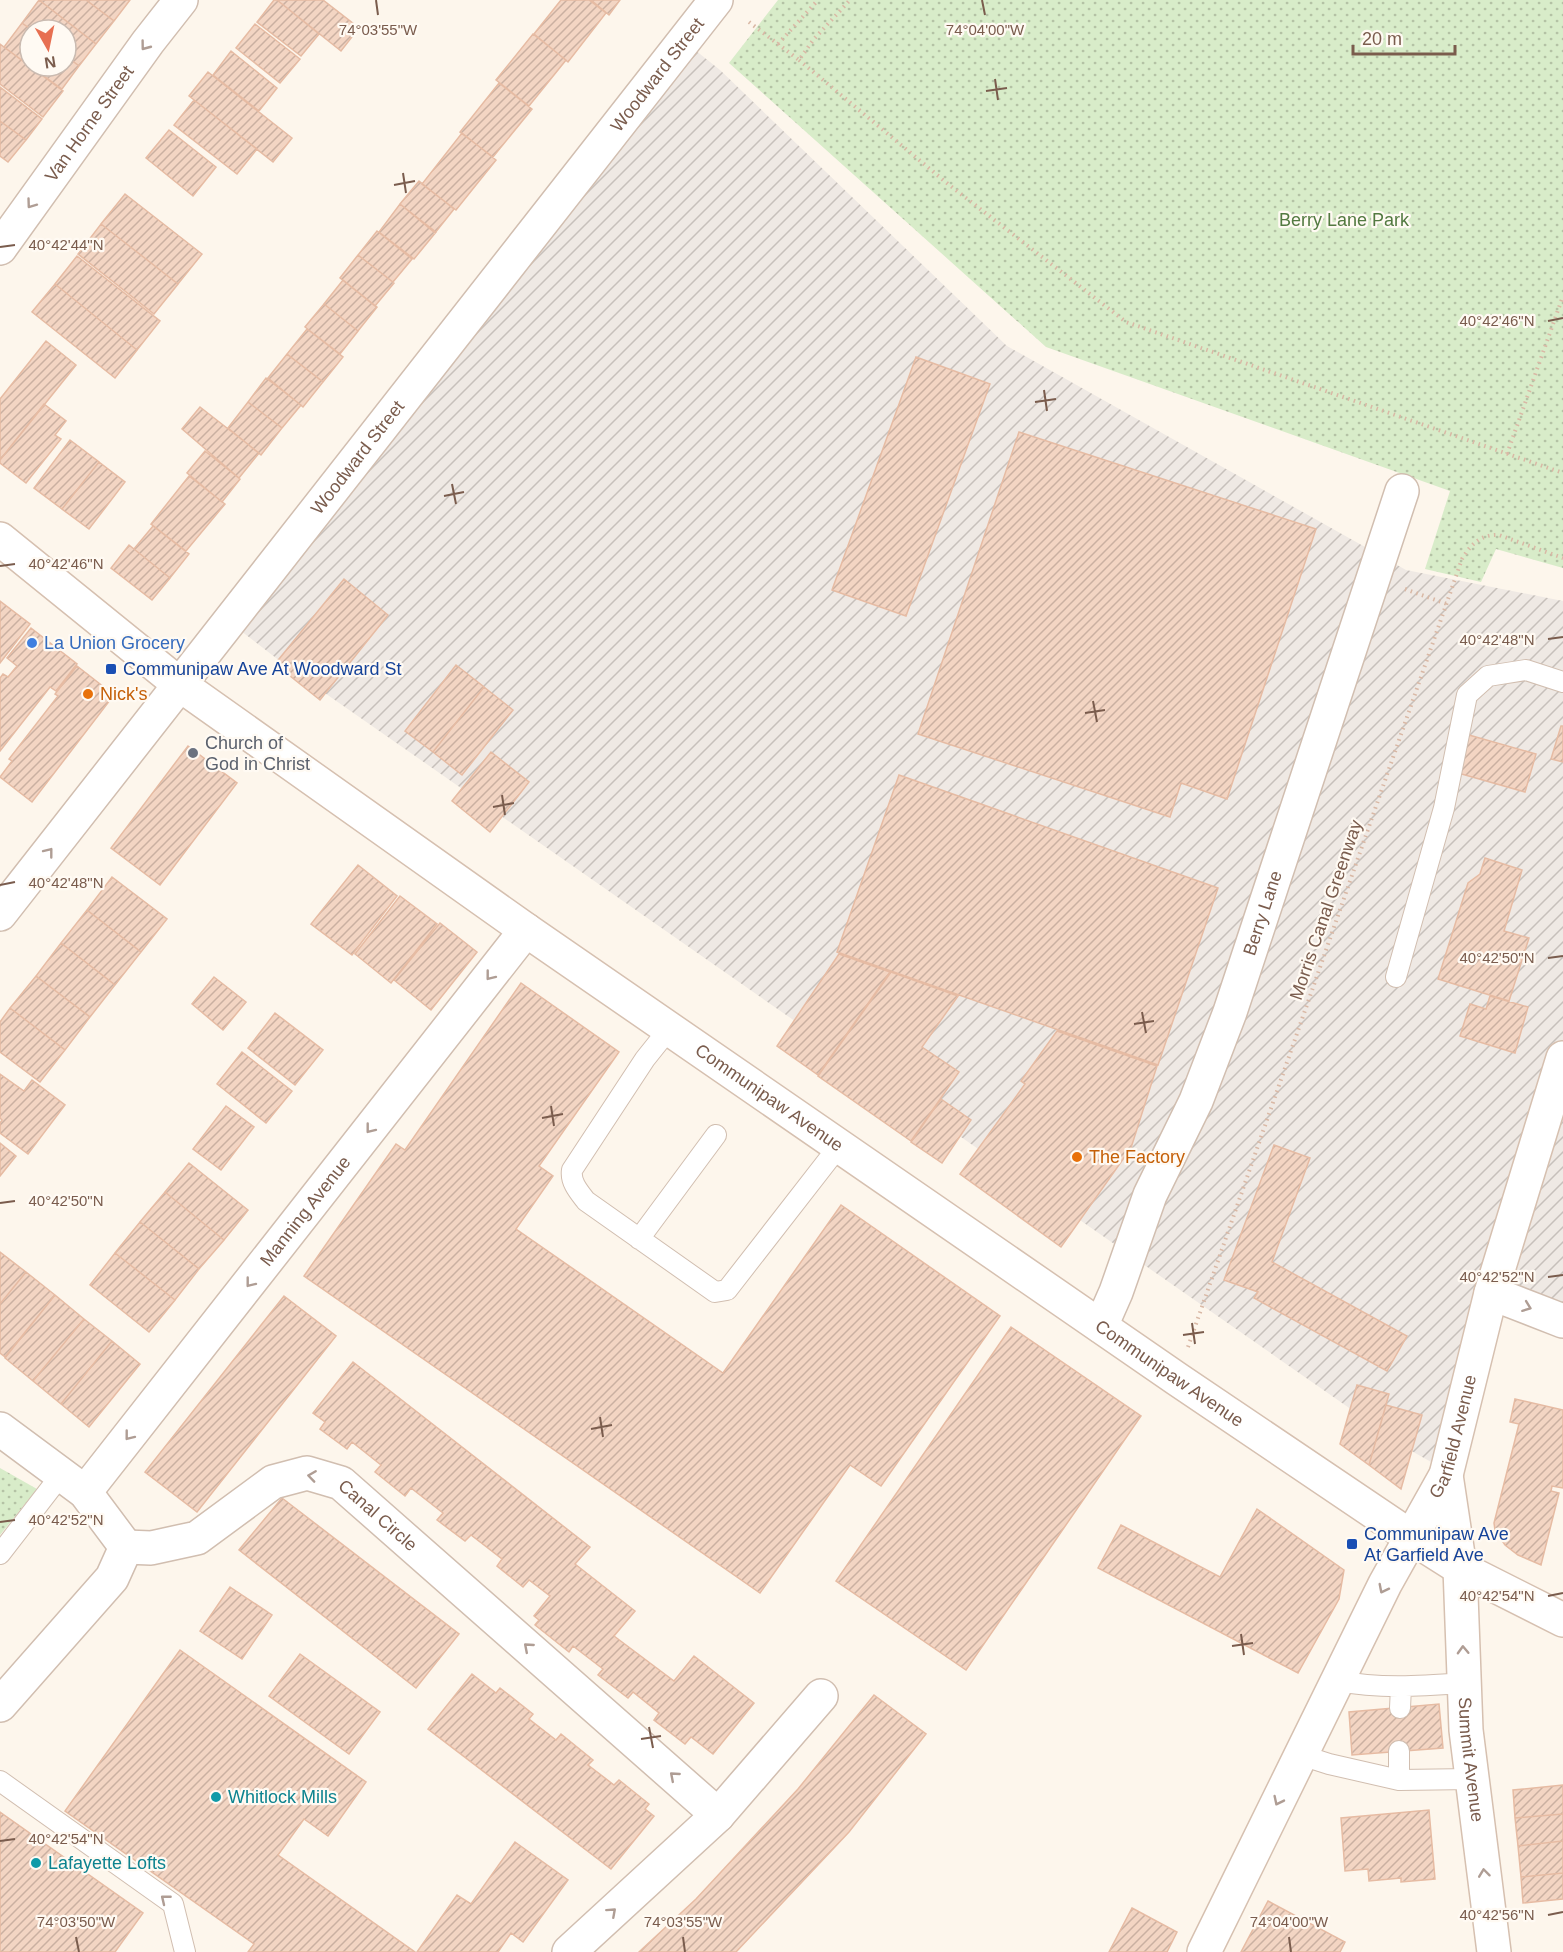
<svg xmlns="http://www.w3.org/2000/svg" width="1563" height="1952" font-family="Arial,sans-serif">
<defs>
<pattern id="industrial-furrows" width="10" height="10" patternUnits="userSpaceOnUse" patternTransform="scale(1.5)"><rect width="10" height="10" fill="#efe9e4"/><path d="M-1 1l2-2M0 10L10 0M9 11l2-2" fill="none" stroke="#c7c0bb"/></pattern>
<pattern id="park-dots" width="8" height="8" patternUnits="userSpaceOnUse" patternTransform="scale(1.5)"><rect width="8" height="8" fill="#d8ecc9"/><path d="M2 2h.1M6 6h.1" fill="none" stroke="#b4c2a5" stroke-width="1.8" stroke-linecap="round"/></pattern>
<pattern id="building-hatch" width="6" height="6" patternUnits="userSpaceOnUse" patternTransform="scale(1.5)"><rect width="6" height="6" fill="#f3d5c3"/><path d="M-1 1l2-2M0 6l6-6M5 7l2-2" fill="none" stroke="#cab0a1"/></pattern>
</defs>
<rect width="100%" height="100%" fill="#fdf6ec"/>
<path fill="url(#industrial-furrows)" d="M680 38 720 70 1007 346 1406 570 1563 601V1335L1487 1312 1440 1467 1408 1449 289 668 228 621Z"/>
<path fill="url(#park-dots)" d="M778 0H1563V568L1496 549 1481 582 1425 569 1450 491 1046 347 729 63Z
M0 1468 37 1489 0 1535Z"/>
<path fill="url(#building-hatch)" stroke="#e6bba3" stroke-width="1.5" d="M39 0H86L114 21 96 44Z
M39 0 96 44 79 66 66 56V30H32L22 23Z
M86 0H130L114 21Z
M274 0H277L319 34 301 56 257 22Z
M277 0H323L359 28 341 51Z
M561 0H589L606 13 568 62 534 34Z
M591 0H620L609 15Z
M22 23 32 30H30V66L4 47Z
M255 24 300 59 280 83 236 48Z
M533 34 566 60 529 106 496 80Z
M0 44 63 91 43 117 0 84Z
M231 51 277 88 259 111 213 75Z
M66 56 79 66 62 89 30 66H66Z
M208 72 292 138 273 162 189 96Z
M499 83 532 109 493 157 460 132Z
M0 87 42 119 26 140 0 121Z
M194 100 257 149 237 174 174 125Z
M0 121 26 140 8 162 0 156Z
M169 130 216 167 193 196 146 158Z
M462 133 496 160 456 210 422 184Z
M419 181 454 209 435 233 400 204Z
M125 194 202 254 178 284 101 224Z
M400 204 436 232 414 259 379 232Z
M101 224 178 284 154 314 78 254Z
M377 231 412 259 393 282 358 255Z
M358 255 394 283 375 306 340 278Z
M77 256 160 321 137 350 55 284Z
M343 280 377 307 358 331 324 304Z
M55 284 137 350 115 378 32 312Z
M324 304 358 331 340 354 305 327Z
M307 329 343 357 323 382 287 354Z
M46 341 76 365 0 460V399Z
M287 354 323 382 303 407 268 378Z
M916 357 990 384 906 616 832 590Z
M266 378 301 405 282 428 248 402Z
M248 402 282 428 261 455 228 428Z
M44 404 66 421 55 435 61 439 26 483 0 463V460Z
M200 407 259 453 239 478 182 429Z
M1019 432 1316 529 1227 799 1181 783 1170 817 918 734Z
M70 440 99 462 62 509 34 488Z
M205 451 240 479 222 502 187 473Z
M99 462 125 482 89 529 62 509Z
M189 476 225 504 186 551 151 524Z
M153 526 189 554 170 578 134 549Z
M129 545 170 578 152 600 111 568Z
M344 579 388 615 320 700 275 664Z
M0 601 30 624 0 663Z
M31 628 77 664 56 691 50 687 0 751V678L3 674 8 677 17 666 7 658Z
M456 665 484 687 433 752 405 731Z
M77 666 114 695 32 802 0 777 12 761 9 759 58 696 55 694Z
M484 687 513 710 462 775 433 752Z
M1561 726H1563V762L1551 759Z
M1469 735 1536 754 1525 792 1458 773Z
M188 746 237 783 160 885 111 848Z
M491 752 529 782 490 832 452 801Z
M899 775 1218 888 1158 1065 837 952Z
M1485 858 1522 870 1504 931 1529 938 1509 1001 1438 979 1468 883 1480 874Z
M358 865 397 896 352 955 311 924Z
M112 877 167 919 141 952 87 910Z
M400 896 437 924 391 983 355 954Z
M87 910 141 952 115 985 61 943Z
M440 923 477 952 431 1010 394 980Z
M61 943 115 985 90 1017 36 976Z
M839 954 890 972 818 1075 777 1046Z
M891 972 958 996 922 1047 959 1072 911 1141 818 1076Z
M36 976 90 1017 65 1050 10 1008Z
M214 977 246 1002 223 1030 192 1004Z
M521 983 619 1052 539 1166 553 1176 516 1229 723 1373 841 1205 1000 1316 881 1486 850 1465 760 1593 304 1276 396 1144 405 1150Z
M1490 996 1528 1007 1515 1053 1460 1036 1470 1004 1486 1009Z
M10 1008 65 1050 40 1082 0 1052V1022Z
M275 1013 323 1050 295 1085 248 1048Z
M1057 1031 1157 1066 1131 1148 1061 1247 960 1174 1025 1084 1021 1081Z
M242 1052 292 1091 266 1123 217 1084Z
M0 1074 24 1091 32 1080 65 1105 28 1154 0 1133V1123L2 1120 0 1118Z
M941 1099 971 1120 942 1163 911 1142Z
M226 1106 254 1127 221 1170 193 1149Z
M0 1143 16 1156 0 1176Z
M1274 1145 1310 1158 1272 1262 1407 1336 1387 1371 1254 1298 1258 1292 1224 1280Z
M189 1163 248 1210 224 1240 165 1192Z
M165 1192 224 1240 199 1269 140 1222Z
M140 1222 199 1269 175 1300 115 1253Z
M0 1252 26 1272 0 1304Z
M115 1253 175 1300 149 1332 90 1285Z
M26 1272 55 1295 5 1357 0 1353V1304Z
M55 1295 84 1319 33 1381 5 1358Z
M284 1296 336 1336 197 1512 145 1472Z
M84 1319 112 1341 61 1404 33 1381Z
M1011 1327 1141 1416 966 1670 836 1581Z
M112 1341 140 1364 89 1427 61 1404Z
M353 1362 590 1547 575 1564 635 1611 614 1636 674 1681 694 1656 754 1703 713 1754 691 1737 685 1744 654 1720 659 1713 633 1692 628 1698 598 1675 603 1669 573 1646 569 1652 535 1625 539 1620 534 1616 550 1596 529 1580 523 1587 497 1566 502 1559 471 1535 465 1541 437 1520 443 1513 411 1488 405 1496 375 1472 381 1465 352 1442 347 1449 320 1429 325 1422 313 1413Z
M1357 1385 1389 1394 1369 1465 1340 1444Z
M1515 1399 1563 1410V1488L1552 1486 1551 1491 1559 1493 1541 1565 1518 1555 1505 1545 1495 1530 1494 1523 1519 1424 1510 1422Z
M1386 1405 1422 1415 1401 1489 1369 1465Z
M282 1498 459 1634 416 1688 239 1550Z
M1257 1509 1344 1570 1339 1599 1298 1673 1098 1568 1121 1525 1220 1577Z
M230 1587 272 1615 242 1659 200 1631Z
M180 1650 366 1782 328 1836 304 1819 278 1855 415 1952H248L254 1944 65 1811Z
M300 1654 380 1712 349 1754 269 1696Z
M472 1674 496 1693 500 1688 533 1714 529 1719 556 1740 561 1734 593 1760 588 1765 614 1785 619 1780 649 1804 645 1809 654 1816 611 1869 428 1729Z
M874 1695 926 1734 849 1832 736 1952H639L696 1899 798 1789Z
M1439 1704 1443 1748 1352 1755 1349 1712Z
M1563 1785V1814L1515 1818 1513 1790Z
M1429 1810 1435 1879 1401 1882V1878L1369 1881 1368 1869 1345 1871 1341 1818Z
M0 1812 143 1913 115 1952H0Z
M1563 1814V1841L1518 1846 1515 1818Z
M1563 1841V1873L1521 1877 1518 1846Z
M515 1842 568 1880 523 1942 511 1933 498 1952H417L457 1895 471 1904Z
M1563 1873V1899L1523 1903 1521 1877Z
M1268 1901 1345 1942 1340 1952H1241Z
M1132 1908 1177 1932 1167 1952H1109Z"/>
<g fill="none" stroke-linecap="round" stroke-linejoin="round">
<defs>
<path id="lane" d="M1396 977 1444 808 1467 695 1488 676 1526 670 1563 682
M669 1029 645 1059 572 1170C570 1182 579 1192 586 1201L715 1292 727 1290 839 1146
M639 1239 716 1135
M0 1554 61 1475
M1338 1681C1380 1689 1421 1686 1464 1683
M1400 1708 1401 1687
M1301 1755 1329 1764 1399 1780 1472 1779
M1399 1780V1751
M0 1781 173 1904 185 1952"/>
<g id="street">
<path id="s1" d="M0 248 148 42 181 0"/>
<path id="s2" d="M0 914 716 0"/>
<path d="M1491 1293 1563 1321"/>
<path id="s3" d="M1101 1326 1116 1292 1150 1195 1196 1101 1230 1012 1402 491"/>
<path d="M0 1429 85 1492 126 1547"/>
<path id="s4" d="M85 1492 526 930"/>
<path id="s5" d="M126 1547 151 1548 197 1538 273 1482 307 1473 341 1483 718 1815"/>
<path d="M0 1705 112 1578 126 1547"/>
<path d="M569 1952 718 1815 821 1696"/>
</g>
<g id="secondary">
<path id="s6" d="M0 539 179 684 526 930 1177 1379 1411 1537 1460 1568 1563 1620"/>
<path id="s7" d="M1446 1475 1460 1568 1466 1730 1494 1952"/>
<path id="s8" d="M1204 1952 1385 1584 1446 1475 1491 1293 1563 1058"/>
</g>
</defs>
<use href="#lane" stroke="#d1beb0" stroke-width="22"/>
<use href="#street" stroke="#d1beb0" stroke-width="36"/>
<use href="#secondary" stroke="#d6c0b0" stroke-width="36"/>
<path stroke="#d9b8a5" stroke-width="4" stroke-dasharray="1.5 4.5" stroke-linecap="butt" d="M749 22 799 60 814 39 850 0
M778 44 818 0
M799 60 948 184 1126 322 1563 473
M1507 454 1563 296
M1405 589 1447 604
M1188 1347 1462 559C1471 544 1481 534 1499 535L1563 558"/>
<use href="#lane" stroke="#fff" stroke-width="20"/>
<use href="#street" stroke="#fff" stroke-width="33"/>
<use href="#secondary" stroke="#fff" stroke-width="33"/>
</g>
<defs><path id="oneway-chevron" d="M-2-3.5L2.5 0L-2 3.5" fill="none" stroke-width="1.6" stroke-linecap="round" stroke-linejoin="round" transform="scale(1.5)"/></defs>
<g stroke="#af9d94">
<use href="#oneway-chevron" transform="translate(145 46) rotate(127)"/>
<use href="#oneway-chevron" transform="translate(31 204) rotate(126)"/>
<use href="#oneway-chevron" transform="translate(49 852) rotate(-52)"/>
<use href="#oneway-chevron" transform="translate(490 976) rotate(128)"/>
<use href="#oneway-chevron" transform="translate(370 1129) rotate(128)"/>
<use href="#oneway-chevron" transform="translate(250 1283) rotate(128)"/>
<use href="#oneway-chevron" transform="translate(1527 1307) rotate(21)"/>
<use href="#oneway-chevron" transform="translate(129 1436) rotate(128)"/>
<use href="#oneway-chevron" transform="translate(312 1476) rotate(-172)"/>
<use href="#oneway-chevron" transform="translate(1383 1589) rotate(117)"/>
<use href="#oneway-chevron" transform="translate(528 1647) rotate(-139)"/>
<use href="#oneway-chevron" transform="translate(1463 1650) rotate(-92)"/>
<use href="#oneway-chevron" transform="translate(674 1776) rotate(-139)"/>
<use href="#oneway-chevron" transform="translate(1278 1801) rotate(116)"/>
<use href="#oneway-chevron" transform="translate(1484 1873) rotate(-97)"/>
<use href="#oneway-chevron" transform="translate(165 1899) rotate(-141)"/>
<use href="#oneway-chevron" transform="translate(612 1912) rotate(-42)"/>
</g>
<path fill="none" stroke="#7a5c4d" stroke-width="2" d="M376 0 378 15M982 0 985 15M995 79 998 100M986 91 1007 88M403 173 406 193M394 185 415 181M0 247 15 245M1548 321 1563 318M1044 390 1047 411M1035 402 1056 399M452 484 456 504M444 496 464 492M0 566 15 564M1548 639 1563 637M1093 701 1097 722M1085 713 1105 710M502 795 505 815M493 807 514 803M0 885 15 882M1548 958 1563 956M1142 1012 1146 1033M1134 1024 1154 1021M551 1106 554 1126M542 1118 563 1114M0 1203 15 1201M1548 1277 1563 1275M1192 1323 1195 1344M1183 1335 1204 1332M600 1417 603 1437M591 1429 612 1425M0 1522 15 1520M1548 1596 1563 1593M1241 1634 1244 1655M1232 1646 1253 1643M649 1727 653 1748M641 1739 661 1736M0 1841 15 1839M1548 1915 1563 1912M76 1937 79 1952M683 1937 685 1952M1289 1937 1291 1952"/>
<circle fill="#3f7fe0" stroke="#fffaf3" stroke-width="2" cx="32" cy="643" r="6"/>
<g fill="#1a4fb4" stroke="#fffaf3" stroke-width="2">
<rect x="105" y="663" width="12" height="12" rx="3"/>
<rect x="1346" y="1538" width="12" height="12" rx="3"/>
</g>
<g fill="#e8710a" stroke="#fffaf3" stroke-width="2">
<circle cx="88" cy="694" r="6"/>
<circle cx="1077" cy="1157" r="6"/>
</g>
<circle fill="#6b7280" stroke="#fffaf3" stroke-width="2" cx="193" cy="753" r="6"/>
<g fill="#0f9aa8" stroke="#fffaf3" stroke-width="2">
<circle cx="216" cy="1797" r="6"/>
<circle cx="36" cy="1863" r="6"/>
</g>
<g text-anchor="middle" stroke-width="4.5" stroke-linejoin="round" paint-order="stroke">
<g font-size="18" fill="#7a5c4d" stroke="#fffaf3">
<text dy="6" stroke="none"><textPath href="#s2" startOffset="1066">Woodward Street</textPath></text>
<text dy="6" stroke="none"><textPath href="#s1" startOffset="153">Van Horne Street</textPath></text>
<text dy="6" stroke="none"><textPath href="#s2" startOffset="580">Woodward Street</textPath></text>
<text transform="translate(1326 910) rotate(-71)" y="6">Morris Canal Greenway</text>
<text dy="6" stroke="none"><textPath href="#s3" startOffset="444">Berry Lane</textPath></text>
<text dy="6" stroke="none"><textPath href="#s6" startOffset="951">Communipaw Avenue</textPath></text>
<text dy="6" stroke="none"><textPath href="#s4" startOffset="357">Manning Avenue</textPath></text>
<text dy="6" stroke="none"><textPath href="#s6" startOffset="1437">Communipaw Avenue</textPath></text>
<text dy="6" stroke="none"><textPath href="#s8" startOffset="574">Garfield Avenue</textPath></text>
<text dy="6" stroke="none"><textPath href="#s5" startOffset="286">Canal Circle</textPath></text>
<text dy="6" stroke="none"><textPath href="#s7" startOffset="286">Summit Avenue</textPath></text>
</g>
<g font-size="18" fill="#537a41" stroke="#fffaf3">
<text x="1344" y="226">Berry Lane Park</text>
</g>
<g font-size="18" fill="#366cbe" stroke="#fffaf3" text-anchor="start">
<text x="44" y="649">La Union Grocery</text>
</g>
<g font-size="18" fill="#164399" stroke="#fffaf3" text-anchor="start">
<text x="123" y="675">Communipaw Ave At Woodward St</text>
<text x="1364" y="1540">Communipaw Ave<tspan x="1364" dy="21">At Garfield Ave</tspan></text>
</g>
<g font-size="18" fill="#c56008" stroke="#fffaf3" text-anchor="start">
<text x="100" y="700">Nick's</text>
<text x="1089" y="1163">The Factory</text>
</g>
<g font-size="18" fill="#5b616d" stroke="#fffaf3" text-anchor="start">
<text x="205" y="749">Church of<tspan x="205" dy="21">God in Christ</tspan></text>
</g>
<g font-size="18" fill="#0d838f" stroke="#fffaf3" text-anchor="start">
<text x="228" y="1803">Whitlock Mills</text>
<text x="48" y="1869">Lafayette Lofts</text>
</g>
</g>
<g font-size="15" text-anchor="middle" fill="#7a5c4d" stroke="#fffaf3" stroke-width="4.5" stroke-linejoin="round" paint-order="stroke">
<text x="378" y="35">74°03'55"W</text>
<text x="985" y="35">74°04'00"W</text>
<text x="66" y="250">40°42'44"N</text>
<text x="1497" y="326">40°42'46"N</text>
<text x="66" y="569">40°42'46"N</text>
<text x="1497" y="645">40°42'48"N</text>
<text x="66" y="888">40°42'48"N</text>
<text x="1497" y="963">40°42'50"N</text>
<text x="66" y="1206">40°42'50"N</text>
<text x="1497" y="1282">40°42'52"N</text>
<text x="66" y="1525">40°42'52"N</text>
<text x="1497" y="1601">40°42'54"N</text>
<text x="66" y="1844">40°42'54"N</text>
<text x="1497" y="1920">40°42'56"N</text>
<text x="76" y="1927">74°03'50"W</text>
<text x="683" y="1927">74°03'55"W</text>
<text x="1289" y="1927">74°04'00"W</text>
</g>
<g transform="translate(48 48) rotate(171)"><circle r="28" fill="#fffaf3" stroke="#cabbb1" stroke-width="1.5"/>
<path d="M0-4.5L10 22L0 15L-10 22Z" fill="#e76f51"/>
<text y="-9" font-size="16" font-weight="bold" text-anchor="middle" fill="#7a5c4d">N</text>
</g>
<path d="M1353 45v9h102v-9" fill="none" stroke="#7a5c4d" stroke-width="3"/>
<text x="1362" y="45" font-size="18" fill="#7a5c4d" stroke="#fffaf3" stroke-width="4.5" paint-order="stroke">20 m</text>
</svg>
